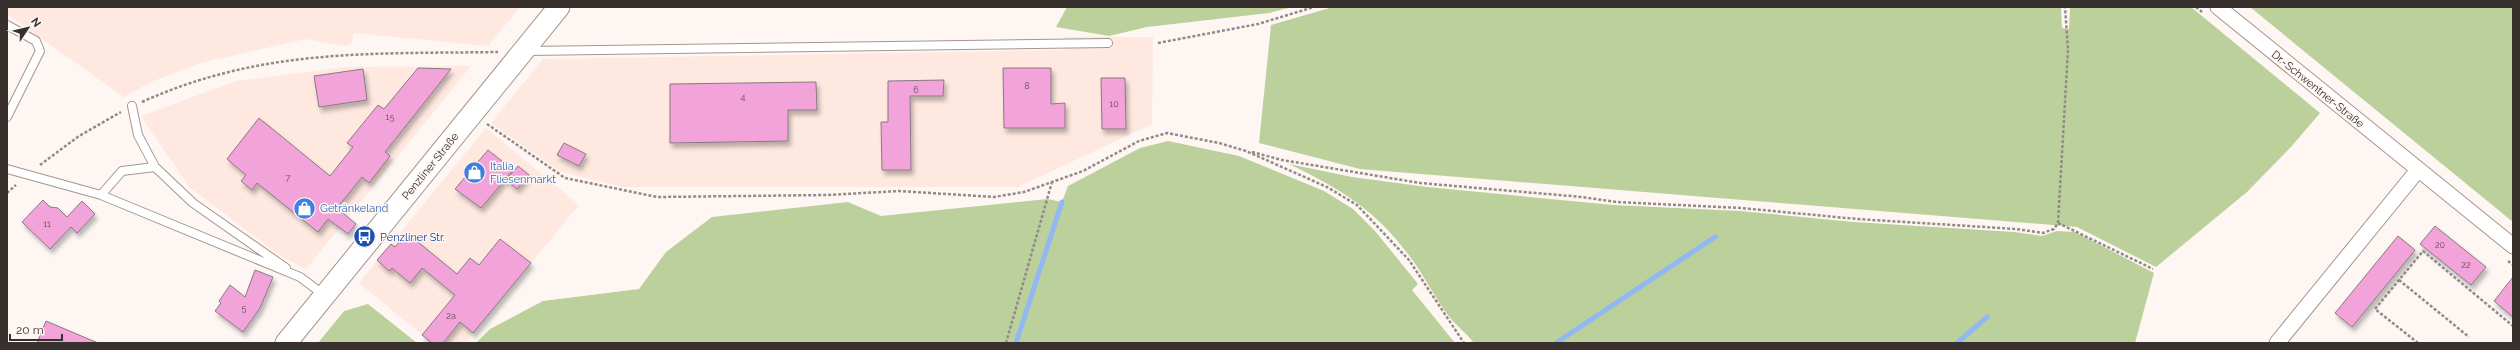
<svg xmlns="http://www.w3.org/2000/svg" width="2520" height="350" font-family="Raleway,sans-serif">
<defs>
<filter id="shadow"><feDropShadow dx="2.5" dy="4.5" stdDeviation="2" flood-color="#0004"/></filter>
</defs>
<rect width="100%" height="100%" fill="#fef6f3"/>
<path fill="#fee8df" d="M7 7H520L488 46 354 33 351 44 343 46 306 39 200 63 151 82 124 97 7 14Z
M1065 37H1153L1152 124 1018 187H622L559 171 491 123 543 59 1065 50Z
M471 66 306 269 282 257 189 187 141 116 236 81 346 67Z
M486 128 579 205 465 343H432L359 283Z"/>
<path fill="#bbd09b" d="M1067 7H1292L1269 13 1147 27 1109 36 1056 27Z
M1333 7H2061L2062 28 2069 29 2070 7H2191L2320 113 2291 147 2247 192 2156 267 2077 227 1360 169 1259 143 1271 25Z
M2250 7H2513V222Z
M1168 141 1239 156 1324 191 1353 209 1375 231 1418 284 1412 290 1455 343H476L490 329 543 301 639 289 666 252 712 217 848 202 881 216 1047 199 1062 202 1068 186 1140 148Z
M1289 164 1352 177 1427 187 1613 205 1740 211 1854 222 2014 232 2042 236 2057 231 2075 232 2154 273 2135 343H1474C1467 334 1458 327 1451 319 1436 300 1425 277 1411 258 1375 209 1342 190 1289 164Z
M368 304 417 343H318L344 311Z"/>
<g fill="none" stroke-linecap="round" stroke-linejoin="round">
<path stroke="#91b8f2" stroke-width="5" d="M1016 343 1062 202
M1556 343 1715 237
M1957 343 1987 317"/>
</g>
<path fill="#f2a3da" stroke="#887983" filter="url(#shadow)" d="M418 68 451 69 385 152 390 156 369 183 362 177 337 208 356 224 348 234 328 219 318 232 257 183 252 190 241 181 246 175 227 159 259 118 330 176 353 147 347 143 378 105 384 109Z
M1003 68H1051V104L1065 103V128H1004Z
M363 69 367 100 319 107 314 76Z
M1101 78H1125L1126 129H1102Z
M944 80 943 96H910L911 170H882L881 122H888V81Z
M816 82 817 110H788V141L670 143V84Z
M564 143 586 154 579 166 557 155Z
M488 150 513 170 481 208 455 189Z
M518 166 529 175 517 189 506 180Z
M43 200 50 207 58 208 67 217 82 201 95 214 77 233 71 227 50 249 22 222Z
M2435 226 2486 267 2471 285 2420 244Z
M407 233 457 274 470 258 479 265 500 239 531 263 473 333 460 322 443 343H432L422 335 455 295 422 268 410 283 392 268 389 271 377 260 391 244 395 247Z
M2398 236 2415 250 2352 327 2335 313Z
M255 270 273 277 260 308 243 332 215 311 221 303 219 301 230 285 245 297Z
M2513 277V317L2494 301Z
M46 321 98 343H37Z"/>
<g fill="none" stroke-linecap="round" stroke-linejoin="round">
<defs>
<path id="lane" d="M7 25 36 41 40 51 7 117
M527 51 1108 43
M132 106 138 135 155 167
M7 169 101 195 300 277 324 295
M101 195 122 171 155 167 193 203 286 268"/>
<path id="street" d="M2218 7 2513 246
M2277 343 2418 170"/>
<path id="secondary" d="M286 343 559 7"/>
</defs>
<use href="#lane" stroke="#a7958e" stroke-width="10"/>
<use href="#street" stroke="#a7958e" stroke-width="17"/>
<use href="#secondary" stroke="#a7958e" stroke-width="23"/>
<path stroke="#918a87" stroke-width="2.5" stroke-dasharray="3 2" stroke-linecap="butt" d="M2196 7 2202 12
M1158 43 1258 24 1314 7
M142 102C261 48 371 54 498 52
M487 124 565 178 657 197 827 195 899 191 994 197 1024 192 1083 171 1139 141 1167 133 1219 143 1246 151 1327 187 1357 205 1409 260 1464 343
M1252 152 1282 160 1420 183 1582 197 1616 202 1741 208 1857 219 2016 229 2043 233 2054 229 2058 223 2153 269
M40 165 79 136 121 112
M7 193 16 185
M2058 223 2068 50 2065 7
M2508 261 2513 265
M2399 280 2469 337
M1006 343 1052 182
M2418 343 2375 309 2423 251 2513 326"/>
<use href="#lane" stroke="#fff" stroke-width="8"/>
<use href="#street" stroke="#fff" stroke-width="15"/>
<use href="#secondary" stroke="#fff" stroke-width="21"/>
</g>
<defs>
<symbol id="shop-disc" viewBox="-11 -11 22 22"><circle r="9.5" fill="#3f7fe0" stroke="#fef6f3"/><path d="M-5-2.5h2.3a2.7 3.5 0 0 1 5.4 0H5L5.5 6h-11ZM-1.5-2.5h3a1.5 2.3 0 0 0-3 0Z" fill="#fff"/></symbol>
<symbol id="bus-disc" viewBox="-11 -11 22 22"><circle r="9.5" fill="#1a4fb4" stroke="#fef6f3"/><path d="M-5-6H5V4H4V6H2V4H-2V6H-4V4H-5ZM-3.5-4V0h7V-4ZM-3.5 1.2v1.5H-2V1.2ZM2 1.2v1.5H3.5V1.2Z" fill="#fff"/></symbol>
</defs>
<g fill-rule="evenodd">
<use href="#shop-disc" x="462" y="160" width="25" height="25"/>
<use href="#shop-disc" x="292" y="196" width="25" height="25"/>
<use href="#bus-disc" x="352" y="224" width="25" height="25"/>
</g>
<g text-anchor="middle" stroke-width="3" stroke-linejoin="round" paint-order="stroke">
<g font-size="9" fill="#664d58">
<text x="1027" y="89">8</text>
<text x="916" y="93">6</text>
<text x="743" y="100">4</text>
<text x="1114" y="107">10</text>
<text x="390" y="120">15</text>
<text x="288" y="181">7</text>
<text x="47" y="227">11</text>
<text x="2440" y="248">20</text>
<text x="2466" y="268">22</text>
<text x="244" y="311">5</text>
<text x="451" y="319">2a</text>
</g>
<g font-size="11" fill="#37302d" stroke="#fef6f3">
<text transform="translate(2318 89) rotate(39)" y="4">Dr.-Schwentner-Straße</text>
<text transform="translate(430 166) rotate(-51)" y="4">Penzliner Straße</text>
</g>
<g font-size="11" fill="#366cbe" stroke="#fef6f3" text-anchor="start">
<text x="490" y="170">Italia<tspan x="490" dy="13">Fliesenmarkt</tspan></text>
<text x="320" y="212">Getränkeland</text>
</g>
<g font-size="11" fill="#164399" stroke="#fef6f3" text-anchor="start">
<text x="380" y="241">Penzliner Str.</text>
</g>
</g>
<rect width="2520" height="350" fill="none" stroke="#37302d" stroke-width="16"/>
<g transform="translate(28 28) rotate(55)" stroke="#fef6f3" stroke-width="3" paint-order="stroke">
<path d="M0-3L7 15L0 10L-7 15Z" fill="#37302d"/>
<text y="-6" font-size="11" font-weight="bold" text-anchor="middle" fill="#37302d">N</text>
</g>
<path d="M10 334v6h52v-6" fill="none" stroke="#37302d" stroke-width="2"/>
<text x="16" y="334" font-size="12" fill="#37302d" stroke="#fef6f3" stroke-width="3" paint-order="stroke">20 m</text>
</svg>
